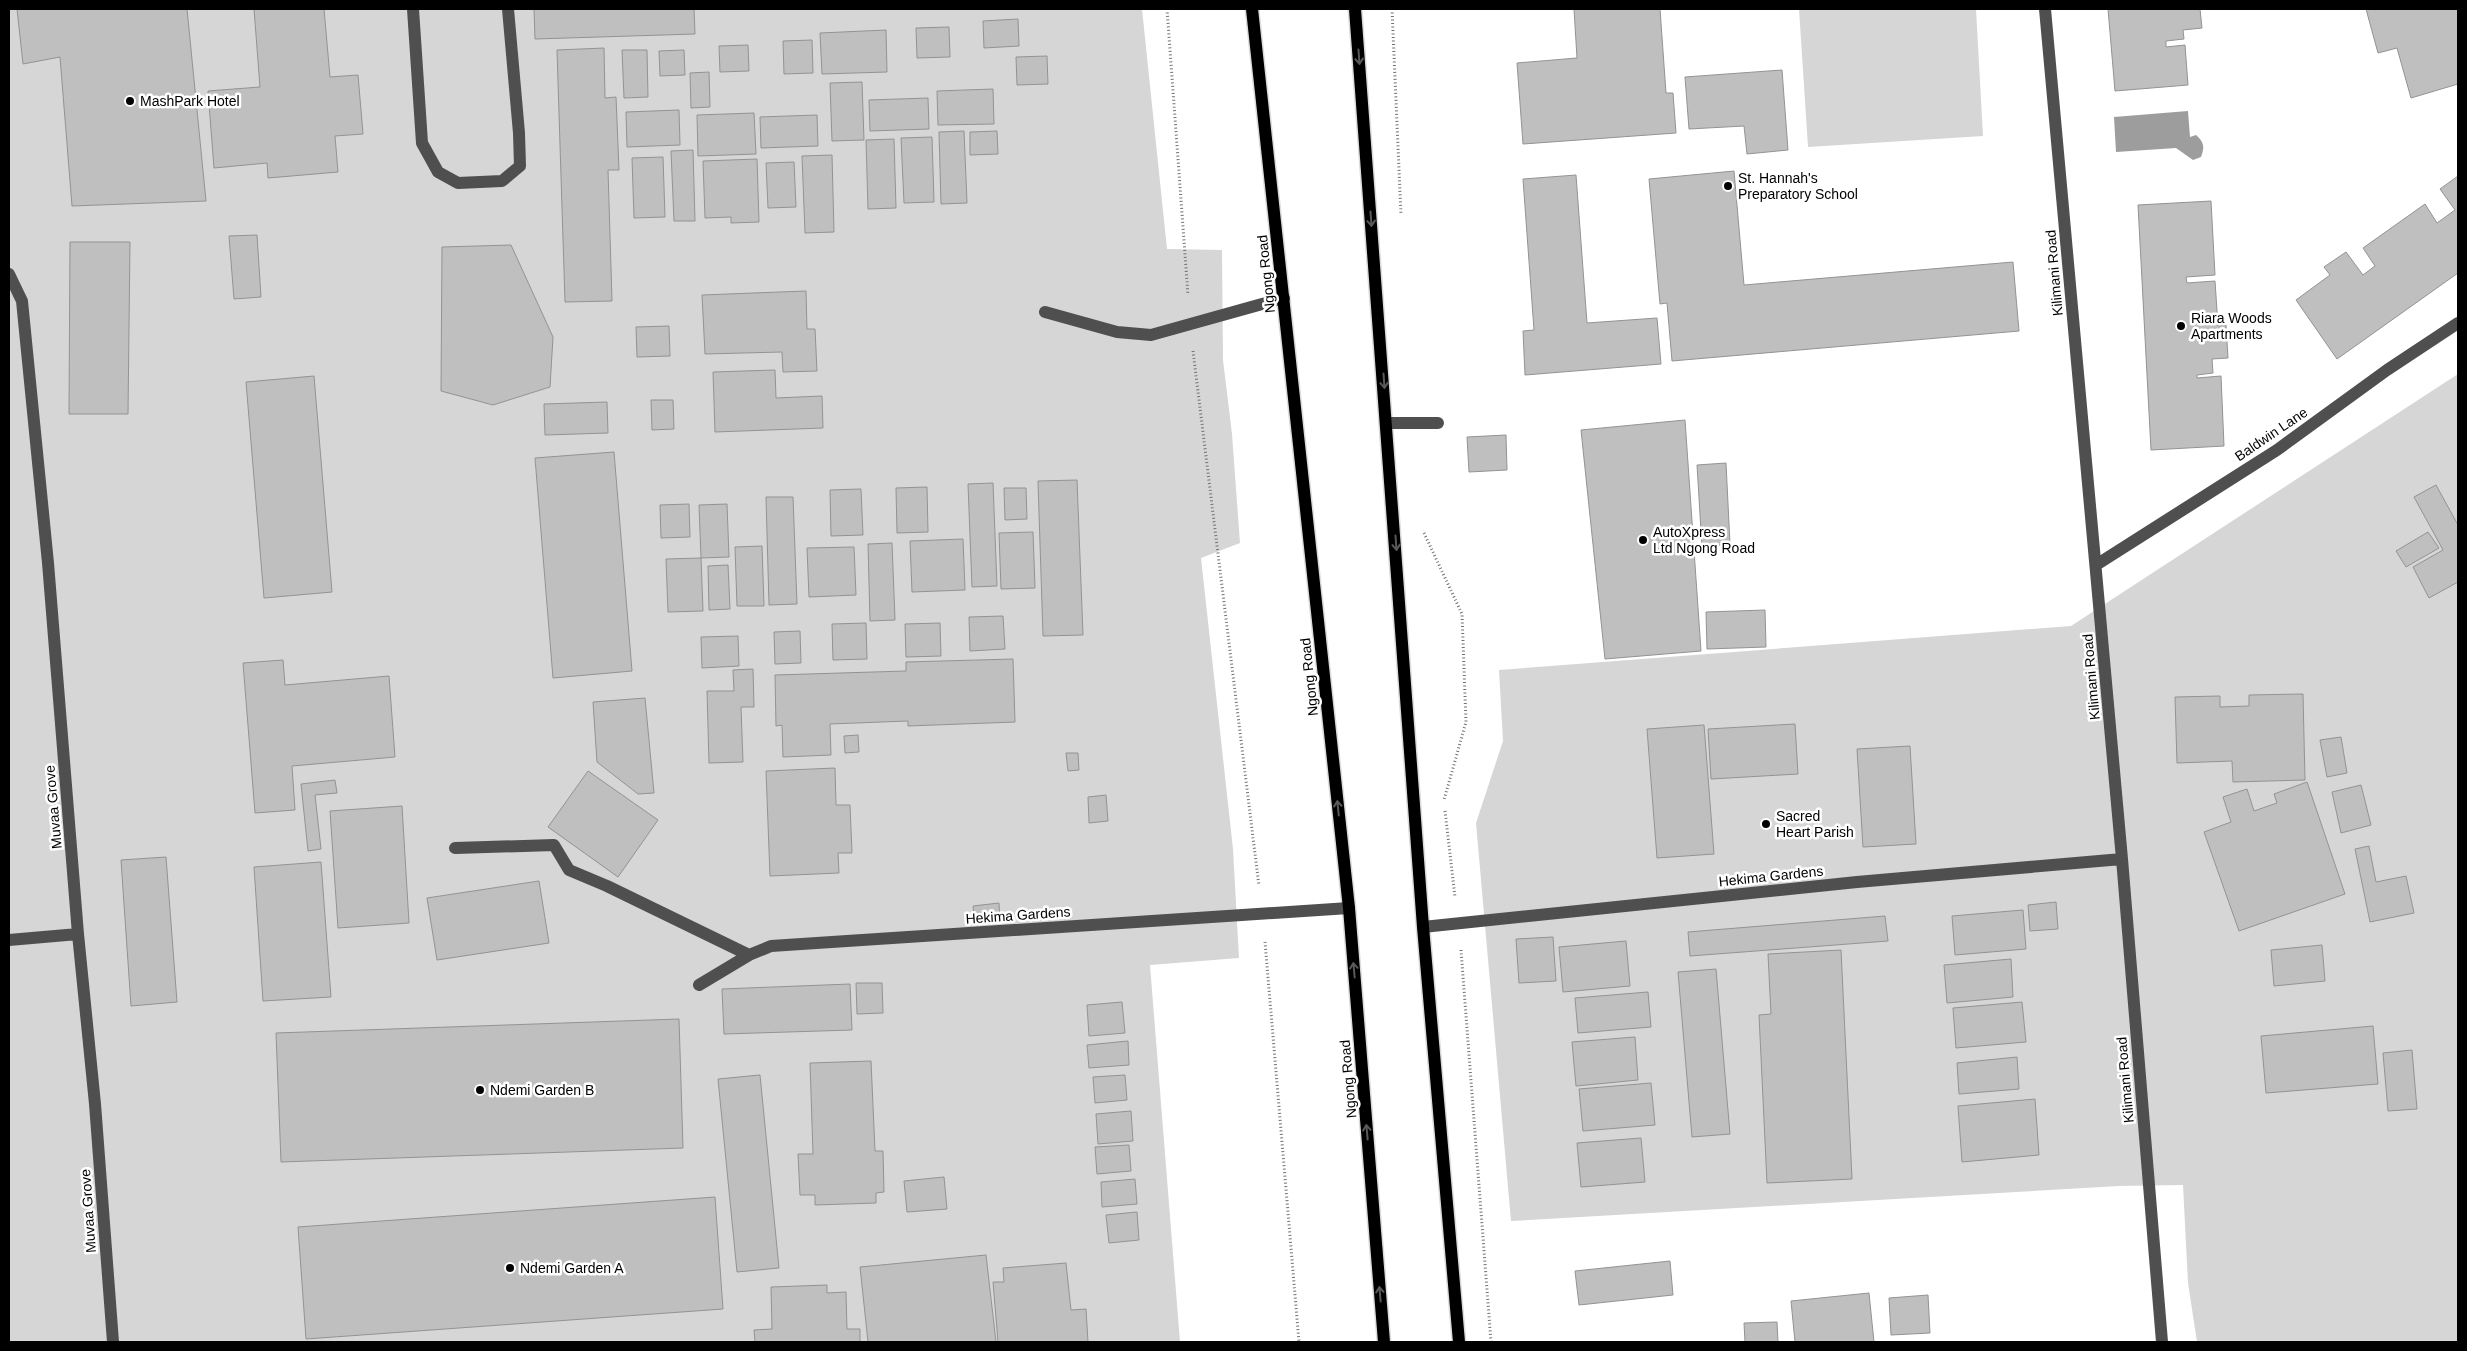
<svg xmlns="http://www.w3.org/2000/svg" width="2467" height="1351" font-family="Helvetica,sans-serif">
<rect width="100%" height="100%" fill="#fff"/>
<path fill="#d6d6d6" d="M9 9H1142L1167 249 1222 250 1223 360 1232 434 1240 543 1201 558 1233 849 1239 958 1150 965 1180 1342H9Z
M1799 9H1976L1983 136 1808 147Z
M2458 374V1342H2197L2188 1283 2183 1185 2119 1186 1511 1221 1476 823 1503 741 1499 670 2071 626Z"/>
<path fill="#9d9d9d" d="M2188 111 2190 137 2196 135C2204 142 2205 147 2201 157L2193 160 2176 148 2116 152 2114 117Z"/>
<path fill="#bfbfbf" stroke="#939393" d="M17 9H187L206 201 72 206 60 57 23 64Z
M254 9H324L330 77 358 75 363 134 335 136 338 172 268 178 267 163 214 168 208 91 260 87Z
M534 9H694L695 34 535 39Z
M1574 9H1660L1666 93H1673L1676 133 1523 144 1517 63 1577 58Z
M2108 9H2200L2202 28 2183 30 2184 39 2166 41V47L2185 45 2188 85 2115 91Z
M2366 9H2458V84L2411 98 2397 48 2378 53Z
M1018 19 1019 46 984 48 983 21Z
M949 27 950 57 917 58 916 28Z
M886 30 887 72 822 74 820 33Z
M812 40 813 73 784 74 783 41Z
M748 45 749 71 720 72 719 46Z
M604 48 605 98 616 97 619 170H608L612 301 565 302 557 50Z
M622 50H647L648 97 624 98Z
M684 50 685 75 660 76 659 51Z
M1047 56 1048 84 1017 85 1016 57Z
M1782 70 1788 150 1747 154 1744 126 1689 129 1685 77Z
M709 72 710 107 691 108 690 73Z
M862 82 864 140 832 141 830 83Z
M993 89 994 124 938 125 937 91Z
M928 98 929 129 870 131 869 100Z
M679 110 680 145 627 147 626 112Z
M754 113 756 154 698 156 697 115Z
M817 115 818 146 761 148 760 117Z
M964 131 967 203 941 204 939 132Z
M997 131 998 154 970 155V132Z
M932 137 934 202 904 203 901 138Z
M894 139 896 208 868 209 866 140Z
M693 150 695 221H674L671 151Z
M832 155 834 232 805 233 802 156Z
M663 157 665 217 634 218 632 158Z
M757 159 759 222 731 223V217L705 218 703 161Z
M794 162 796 207 768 208 766 163Z
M1734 171 1744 285 2013 262 2019 331 1672 361 1667 303 1660 304 1649 179Z
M1576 175 1587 323 1657 318 1661 364 1525 375 1523 331 1534 330 1523 179Z
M2458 176V273L2337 359 2296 300 2330 275 2324 267 2346 252 2363 275 2375 266 2363 248 2425 204 2437 223 2455 210 2440 189Z
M2211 201 2215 275 2186 277 2187 283 2215 281 2218 326 2226 325 2228 358 2212 359 2213 373 2197 375V378L2221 376 2224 446 2151 450 2138 205Z
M257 235 261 297 234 299 229 236Z
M70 242H130L128 414H69Z
M511 245 553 337 550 387 493 405 441 391 442 247Z
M806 291 807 329H815L817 371 783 372 782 352 705 354 702 295Z
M669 326 670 356 637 357 636 327Z
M775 370 776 398 822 396 823 428 715 432 713 372Z
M314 376 332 592 264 598 246 382Z
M651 400H673L674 429 652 430Z
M607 402 608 433 545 435 544 404Z
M1685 420 1701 651 1605 659 1581 430Z
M1506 435 1507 470 1469 472 1467 437Z
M614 452 632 671 553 678 535 458Z
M1726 463 1730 544 1702 547 1697 465Z
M1077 480 1083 635 1043 636 1038 481Z
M993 483 997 586 972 587 968 484Z
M2436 485 2458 525V582L2429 598 2413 567 2443 550 2414 497Z
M927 487 928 532 897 533 896 488Z
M1004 488H1026L1027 519 1005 520Z
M861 489 863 535 831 536 830 490Z
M766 497H793L797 604 769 605Z
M689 504 690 537 661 538 660 505Z
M727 504 729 557 701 558 699 505Z
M1033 532 1035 588 1001 589 999 533Z
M2428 532 2439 548 2406 567 2396 551Z
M963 539 965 590 912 592 910 541Z
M892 543 895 620 870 621 868 544Z
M762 546 764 606H737L735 547Z
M854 547 856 595 809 597 807 548Z
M701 558 703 611 668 612 666 559Z
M728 565 730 609 709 610 708 566Z
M1765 610 1766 647 1707 649 1706 612Z
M1003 616 1005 649 970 651 969 617Z
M866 623 867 659 833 660 832 624Z
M940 623 941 656 906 657 905 624Z
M800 631 801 663 775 664 774 632Z
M738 636 739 666 702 668 701 637Z
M1013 659 1015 722 908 726V721L830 724 831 755 783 757 782 725 776 726 775 675 906 671V662Z
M283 660 285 685 389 676 395 757 292 766 295 810 255 813 243 663Z
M753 669 754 707H741L743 762 709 763 707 691H734L733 670Z
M2303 694 2305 780 2233 782 2232 761 2177 763 2175 697 2220 696V707L2249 706V695Z
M645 698 654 793 638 794 597 762 593 702Z
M1795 724 1798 774 1711 779 1708 729Z
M1704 725 1714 854 1657 858 1647 729Z
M858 735 859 752 845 753 844 736Z
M2341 737 2347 773 2327 777 2320 740Z
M1910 746 1916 844 1863 847 1857 749Z
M1066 753H1078L1079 770 1068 771Z
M835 768 836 805H850L852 853H838L839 873 770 876 766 771Z
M588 771 658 820 618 877 548 827Z
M335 780 337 793 315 795 321 849 308 851 301 784Z
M2307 782 2345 894 2239 931 2204 832 2231 822 2223 797 2247 789 2254 811 2277 803 2274 794Z
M2361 785 2371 825 2341 833 2332 792Z
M1106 795 1108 821 1089 823 1088 797Z
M402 806 409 923 338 928 330 811Z
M2369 846 2376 882 2406 876 2414 913 2370 922 2355 849Z
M166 857 177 1002 131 1006 121 860Z
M321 862 331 997 263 1001 254 867Z
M539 881 549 943 437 960 427 898Z
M2056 902 2058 929 2030 931 2028 905Z
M999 903 1000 922 975 924 973 906Z
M2023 910 2026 949 1955 955 1952 916Z
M1885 916 1888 941 1690 956 1688 932Z
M1553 937 1556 981 1519 983 1516 939Z
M1626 941 1630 986 1563 992 1559 947Z
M2322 945 2325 981 2274 986 2271 950Z
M1841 950 1852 1179 1767 1183 1759 1015 1771 1014 1768 954Z
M2011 959 2013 997 1947 1003 1944 965Z
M1716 969 1730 1134 1692 1137 1678 972Z
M856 983H882L883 1013 857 1014Z
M850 984 852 1030 724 1034 722 989Z
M1648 992 1651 1027 1578 1033 1575 998Z
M1122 1002 1125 1033 1089 1036 1087 1005Z
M2022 1002 2026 1042 1956 1048 1953 1008Z
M679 1019 683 1148 281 1162 276 1033Z
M2373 1026 2378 1084 2266 1093 2261 1036Z
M1635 1037 1638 1080 1576 1086 1572 1042Z
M1128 1041 1129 1065 1089 1068 1087 1045Z
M2412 1050 2417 1109 2388 1111 2383 1053Z
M2017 1057 2019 1089 1959 1094 1957 1063Z
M871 1061 875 1151H883L884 1192 876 1193V1203L815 1205V1195H800L798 1154H813L810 1063Z
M760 1075 779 1268 737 1272 718 1079Z
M1125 1075 1127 1100 1095 1103 1093 1077Z
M1651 1083 1655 1125 1583 1131 1579 1089Z
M2035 1099 2039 1155 1962 1162 1958 1106Z
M1131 1111 1133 1141 1098 1144 1096 1114Z
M1641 1138 1645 1182 1581 1187 1577 1143Z
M1129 1145 1131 1171 1097 1174 1095 1147Z
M944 1177 947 1209 907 1212 904 1181Z
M1135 1179 1137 1204 1102 1207 1101 1182Z
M715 1197 723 1309 306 1339 298 1227Z
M1137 1212 1139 1240 1109 1243 1106 1215Z
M986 1255 996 1342H868L860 1267Z
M1670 1261 1673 1295 1579 1305 1575 1271Z
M1066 1263 1071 1310 1086 1309 1088 1342H998L993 1282H1004L1003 1268Z
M827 1285V1293L846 1292 847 1329H860V1342H755L754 1330 772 1329 771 1287Z
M1869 1293 1874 1342H1795L1791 1301Z
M1928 1295 1930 1333 1891 1335 1889 1298Z
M1777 1322 1778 1342H1745L1744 1323Z"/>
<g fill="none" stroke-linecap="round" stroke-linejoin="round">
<defs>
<path id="major" d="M1252 9 1349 908 1384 1342
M1355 9 1423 927 1459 1342"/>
</defs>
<use href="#major" stroke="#dbdbdb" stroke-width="15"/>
<path stroke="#717171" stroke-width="3" stroke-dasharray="1 2.5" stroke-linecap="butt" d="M1167 9 1188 295
M1392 9 1401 215
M1193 351 1259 886
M1424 533 1462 614 1466 722 1444 800
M1445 811 1455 897
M1265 942 1299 1342
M1461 950 1491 1342"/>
<path stroke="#4f4f4f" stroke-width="12" d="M413 9 422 143 438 172 458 183 502 181 520 166 519 133 508 9
M2045 9 2122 859 2162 1342
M9 274 22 301 48 563 78 934 95 1104 113 1342
M1045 312 1117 332 1151 335 1284 298
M1387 423H1438
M2096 565 2277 450 2387 370 2458 323
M455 848 554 845 569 870 607 886 749 955
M1423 927 1857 882 2122 859
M9 940 78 934
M699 985 749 955 771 946 1349 908"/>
<use href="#major" stroke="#000" stroke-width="12"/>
</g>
<defs><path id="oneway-shaft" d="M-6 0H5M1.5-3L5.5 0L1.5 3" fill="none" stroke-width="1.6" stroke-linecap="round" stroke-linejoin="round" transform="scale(1.25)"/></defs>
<g stroke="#595959">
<use href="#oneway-shaft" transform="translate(1359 57) rotate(86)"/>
<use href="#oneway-shaft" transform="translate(1371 219) rotate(86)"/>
<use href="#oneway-shaft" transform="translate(1384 381) rotate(86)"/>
<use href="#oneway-shaft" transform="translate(1396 543) rotate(86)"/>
<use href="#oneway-shaft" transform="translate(1338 808) rotate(-96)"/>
<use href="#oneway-shaft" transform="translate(1354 970) rotate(-95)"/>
<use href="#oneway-shaft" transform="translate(1367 1132) rotate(-95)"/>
<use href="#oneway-shaft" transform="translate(1380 1294) rotate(-95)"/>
</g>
<g fill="#000" stroke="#fff" stroke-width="2">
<circle cx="130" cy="101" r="5"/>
<circle cx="1728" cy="186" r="5"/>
<circle cx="2181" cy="326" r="5"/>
<circle cx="1643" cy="540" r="5"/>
<circle cx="1766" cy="824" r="5"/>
<circle cx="480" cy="1090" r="5"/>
<circle cx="510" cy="1268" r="5"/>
</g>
<g text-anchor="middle" stroke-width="5" stroke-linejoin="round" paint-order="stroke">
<g font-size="14" fill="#000" stroke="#fff" text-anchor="start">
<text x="140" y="106">MashPark Hotel</text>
<text x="1738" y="183">St. Hannah's<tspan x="1738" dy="16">Preparatory School</tspan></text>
<text x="2191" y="323">Riara Woods<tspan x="2191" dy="16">Apartments</tspan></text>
<text x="1653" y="537">AutoXpress<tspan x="1653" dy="16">Ltd Ngong Road</tspan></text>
<text x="1776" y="821">Sacred<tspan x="1776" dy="16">Heart Parish</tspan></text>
<text x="490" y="1095">Ndemi Garden B</text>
<text x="520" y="1273">Ndemi Garden A</text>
</g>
<g font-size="14" fill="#000" stroke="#fff">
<text transform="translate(2054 273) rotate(-95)" y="5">Kilimani Road</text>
<text transform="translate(1266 274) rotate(-96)" y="5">Ngong Road</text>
<text transform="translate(2271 434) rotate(-34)" y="5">Baldwin Lane</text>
<text transform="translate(1309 677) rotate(-96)" y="5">Ngong Road</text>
<text transform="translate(2091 677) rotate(-95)" y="5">Kilimani Road</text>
<text transform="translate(53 807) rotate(-95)" y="5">Muvaa Grove</text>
<text transform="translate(1771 876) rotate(-6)" y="5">Hekima Gardens</text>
<text transform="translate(1018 915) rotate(-4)" y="5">Hekima Gardens</text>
<text transform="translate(1348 1079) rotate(-95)" y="5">Ngong Road</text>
<text transform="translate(2125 1080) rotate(-95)" y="5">Kilimani Road</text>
<text transform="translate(88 1211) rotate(-94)" y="5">Muvaa Grove</text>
</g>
</g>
<rect width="2467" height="1351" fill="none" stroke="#000000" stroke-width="20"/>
</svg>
